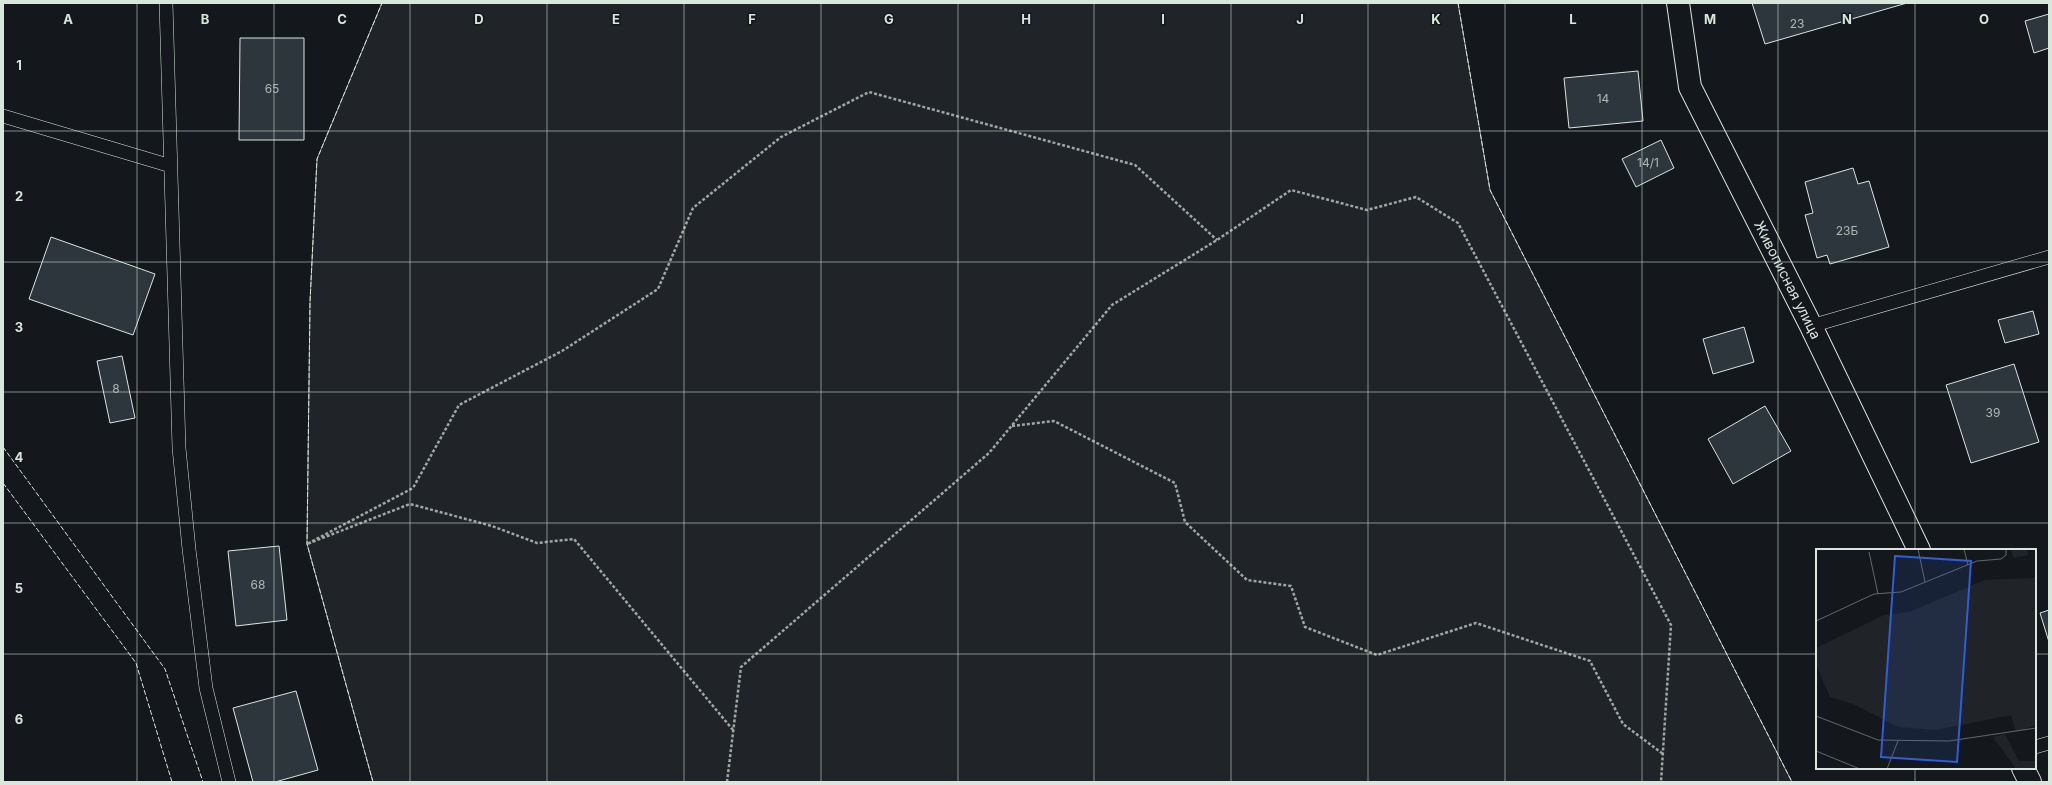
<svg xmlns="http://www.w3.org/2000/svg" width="2052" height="785" font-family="Inter,sans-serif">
<rect width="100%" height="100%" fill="#14181c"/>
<path fill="#202428" stroke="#939e99" d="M382 3H1458L1490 190 1792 782H373L307 544 310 302 317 159Z"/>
<path fill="#2c363c" stroke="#d8e6dc" d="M1752 3H1907L1765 44Z
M2049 14V48L2034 53 2025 21Z
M240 38H304V140H239Z
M1638 71 1643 121 1569 128 1564 78Z
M1661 140 1674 168 1636 187 1622 159Z
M1853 168 1858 184 1869 181 1889 247 1830 264 1827 255 1817 258 1805 215 1813 213 1805 182Z
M51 237 155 274 133 335 29 299Z
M2033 311 2039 334 2005 343 1998 320Z
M1744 327 1754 362 1713 374 1703 339Z
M122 356 135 418 110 423 97 361Z
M2014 364 2039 442 1971 463 1946 385Z
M1765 406 1791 451 1733 484 1708 439Z
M279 546 287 620 236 626 228 551Z
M2049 610V642L2040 613Z
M296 691 318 770 275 782H253L233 708Z"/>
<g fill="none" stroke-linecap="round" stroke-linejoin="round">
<defs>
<path id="lane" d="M166 3 179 448 189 549 206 688 229 782
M3 116 171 166
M1811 326 2049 257
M2035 747 2049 743"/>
<g id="street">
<path id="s1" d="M1678 3 1690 87 1811 326 1919 550"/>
<path d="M2023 768 2030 782"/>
</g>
</defs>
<use href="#lane" stroke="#d8e6dc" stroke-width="14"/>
<use href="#street" stroke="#d8e6dc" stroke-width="24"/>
<path stroke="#9da8a2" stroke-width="2.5" stroke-dasharray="3 2" stroke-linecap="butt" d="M1012 426 1054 421 1175 483 1185 522 1247 580 1291 586 1305 627 1377 655 1476 623 1590 661 1623 724 1663 754
M733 730 574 539 537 543 492 526 410 504 307 544 413 488 459 405 562 351 658 289 693 208 781 137 869 92 1135 165 1217 240
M727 782 741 667 989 453 1112 305 1217 240 1291 190 1367 210 1416 197 1458 223 1671 625 1661 782"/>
<use href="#lane" stroke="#14181c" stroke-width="13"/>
<use href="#street" stroke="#14181c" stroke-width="22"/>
<path stroke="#d8e6dc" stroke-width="1" stroke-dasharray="5 2" stroke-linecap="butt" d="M1458 3 1490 190 1792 782
M3 447 165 669 203 782
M3 483 136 663 172 782
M373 782 307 544 310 302 317 159 382 3"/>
</g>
<path fill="none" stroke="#d8e6dc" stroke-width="1" stroke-opacity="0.55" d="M137 3V782M274 3V782M410 3V782M547 3V782M684 3V782M821 3V782M958 3V782M1094 3V782M1231 3V782M1368 3V782M1505 3V782M1642 3V782M1778 3V782M1915 3V550M3 131H2049M3 262H2049M3 392H2049M3 523H2049M3 654H1817M2035 654H2049M1915 768V782"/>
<g text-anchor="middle" stroke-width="3" stroke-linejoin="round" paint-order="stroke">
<g font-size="12" fill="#adbab4">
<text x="1797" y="28">23</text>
<text x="272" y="93">65</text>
<text x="1603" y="103">14</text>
<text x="1648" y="167">14/1</text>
<text x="1847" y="235">23Б</text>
<text x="116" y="393">8</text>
<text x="1993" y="417">39</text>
<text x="258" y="589">68</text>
</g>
<g font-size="14" fill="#d8e6dc" stroke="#14181c">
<text dy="5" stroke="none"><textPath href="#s1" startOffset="301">Живописная улица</textPath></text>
</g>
</g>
<g transform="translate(1816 549)">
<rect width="220" height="220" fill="#14181c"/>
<path d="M195 0H211L212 6 197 9ZM220 29V176L200 183 195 166 120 181 82 178 37 155 14 148 0 116V99L68 66 93 63 169 31ZM189 185 203 212H220V220H200L177 188Z" fill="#202428"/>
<path fill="none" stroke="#626a69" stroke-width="1" d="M102 0 109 33M148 0 152 16M53 3 62 45M0 72 58 45 85 43 161 12 185 10 190 6V0M0 167 62 191 133 192 220 179M0 202 44 220M71 220 82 192"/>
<path fill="#305dd8" fill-opacity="0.15" stroke="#305dd8" stroke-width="2" d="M79 7 155 12 141 213 65 208Z"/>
<rect width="220" height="220" fill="none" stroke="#d8e6dc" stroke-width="2"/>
</g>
<g font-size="13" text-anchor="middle" font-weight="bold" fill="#d8e6dc" stroke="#14181c" stroke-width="3" stroke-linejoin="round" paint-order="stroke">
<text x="68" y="24">A</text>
<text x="205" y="24">B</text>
<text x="342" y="24">C</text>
<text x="479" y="24">D</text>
<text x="616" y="24">E</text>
<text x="752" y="24">F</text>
<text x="889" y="24">G</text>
<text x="1026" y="24">H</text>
<text x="1163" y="24">I</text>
<text x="1300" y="24">J</text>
<text x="1436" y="24">K</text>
<text x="1573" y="24">L</text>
<text x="1710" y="24">M</text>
<text x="1847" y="24">N</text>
<text x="1984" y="24">O</text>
<text x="19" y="70">1</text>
<text x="19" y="201">2</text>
<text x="19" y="332">3</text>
<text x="19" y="462">4</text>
<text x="19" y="593">5</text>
<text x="19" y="724">6</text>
</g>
<rect width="2052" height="785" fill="none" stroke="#d8e6dc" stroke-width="8"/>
</svg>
